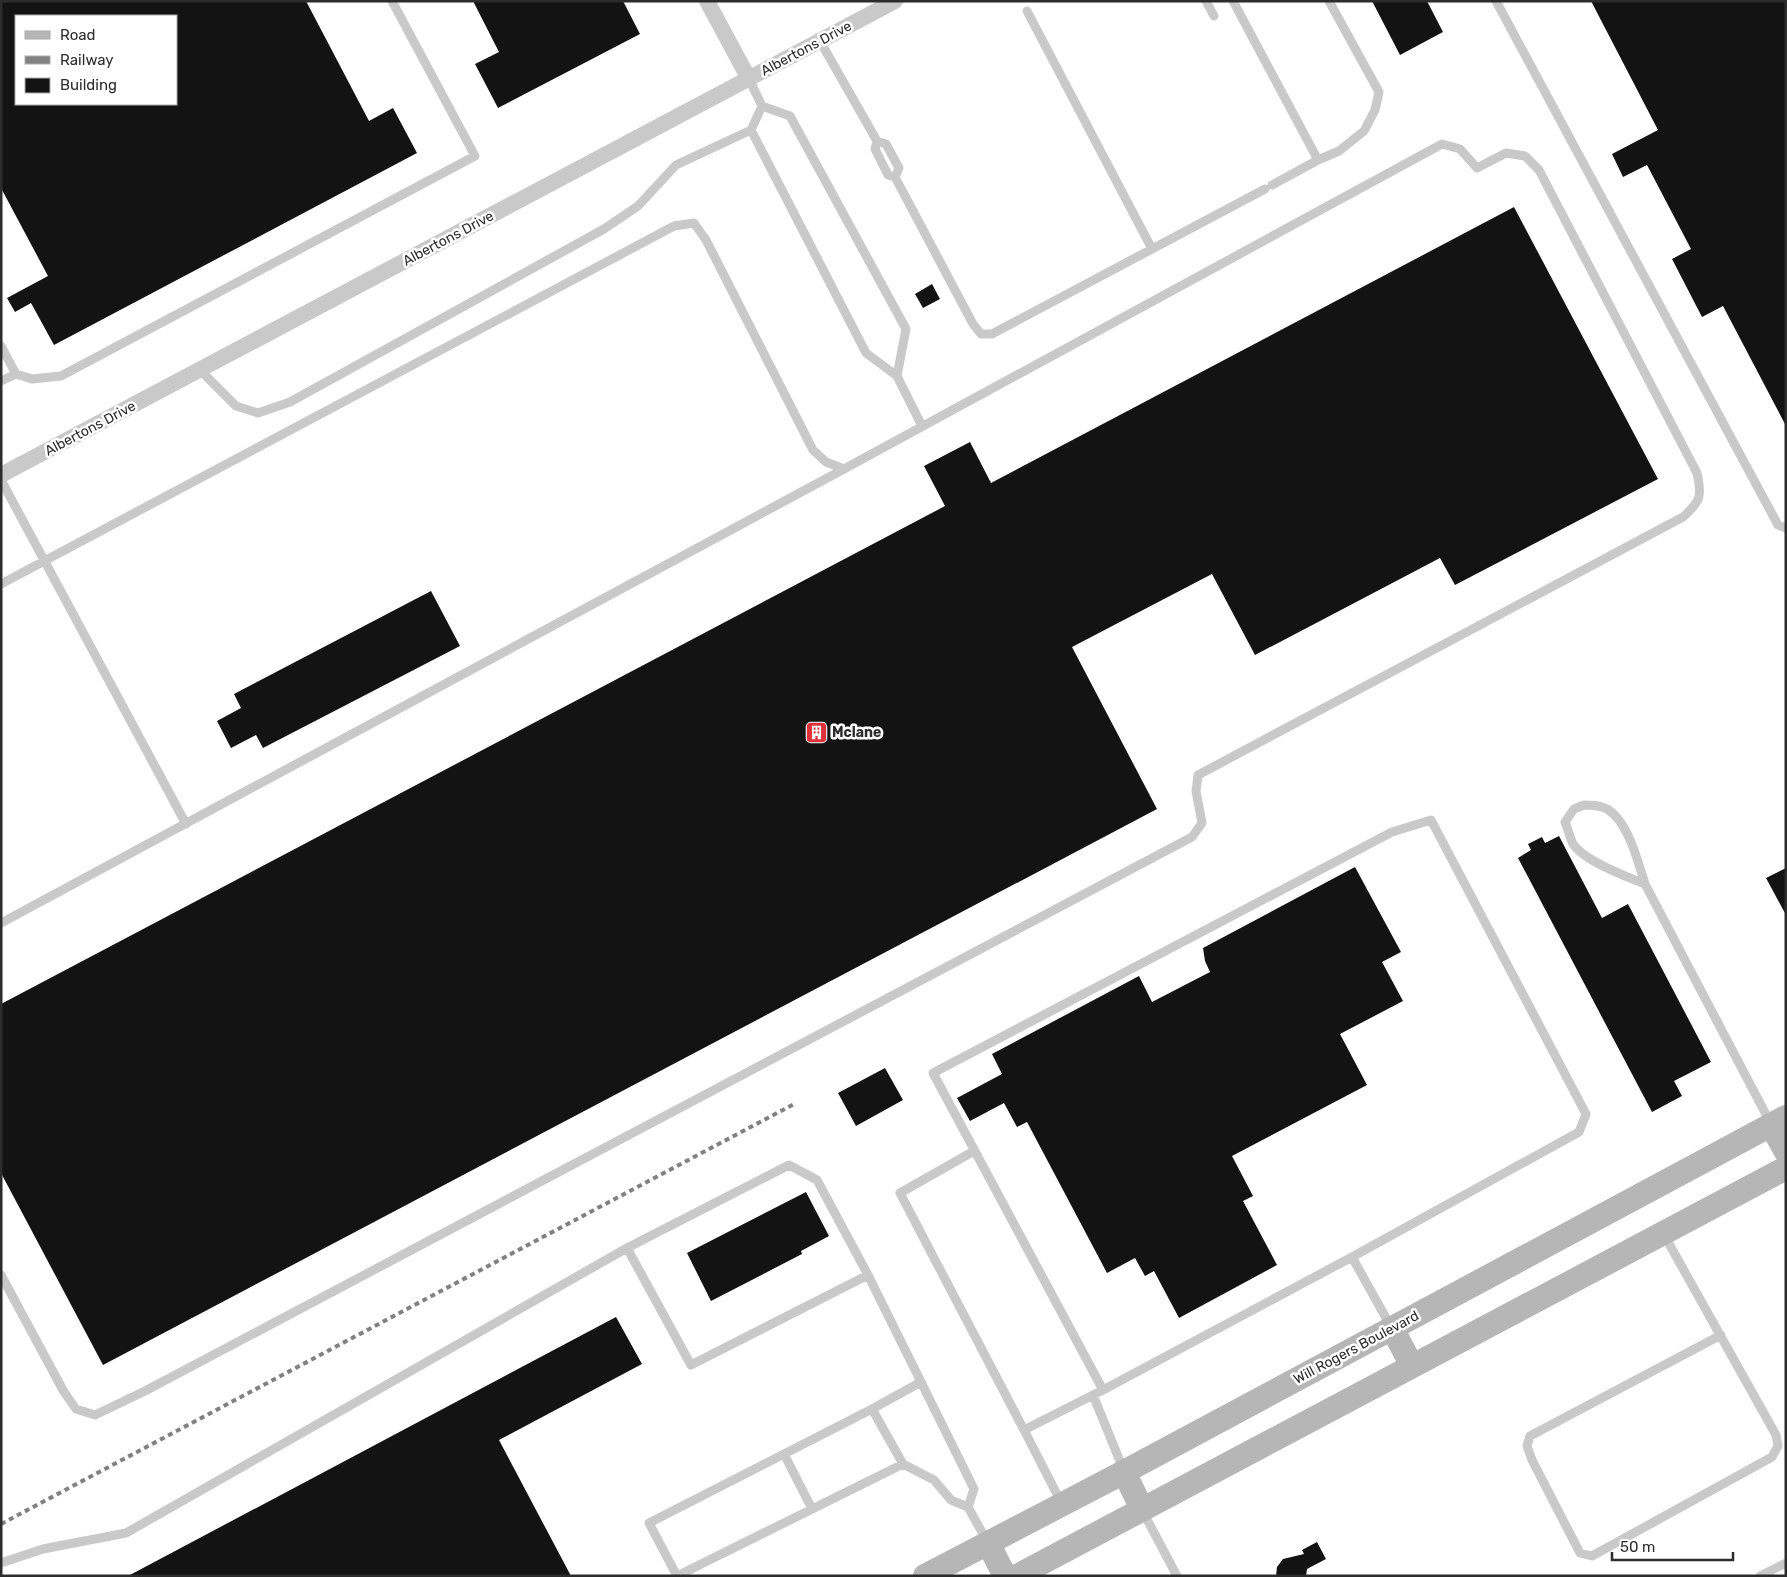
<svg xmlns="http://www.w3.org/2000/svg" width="1787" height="1577" font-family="Rubik,sans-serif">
<rect width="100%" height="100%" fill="#fff"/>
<path fill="#131313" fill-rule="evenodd" d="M1 1H306L369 121 393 108 417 153 54 345 31 303 15 312 7 298 48 276 1 188ZM16 16H176V104H16Z
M473 1H623L640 34 498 108 475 64 499 52Z
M1372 1H1427L1443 32 1400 55Z
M1591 1H1786V426L1723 306 1702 317 1672 259 1691 249 1647 165 1623 177 1612 154 1658 130Z
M1514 207 1658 479 1455 585 1440 558 1255 655 1212 574 1072 647 1157 809 103 1365 1 1173V1004L945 506 924 466 970 442 991 483Z
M932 284 940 299 923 308 915 294Z
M431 591 460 646 263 748 256 735 231 748 217 721 241 708 234 694Z
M1559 836 1602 918 1628 904 1711 1062 1674 1081 1682 1096 1652 1112 1518 858 1531 850 1528 844 1542 837 1545 843Z
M1355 867 1401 952 1382 962 1403 1001 1340 1034 1367 1085 1232 1156 1253 1196 1243 1201 1277 1265 1179 1318 1154 1271 1145 1276 1135 1258 1107 1273 1027 1122 1017 1127 1004 1103 970 1121 957 1098 1002 1074 992 1054 1139 976 1152 1002 1210 972 1205 961 1203 948Z
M1786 868V915L1766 878Z
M885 1068 903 1100 856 1126 838 1093Z
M806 1192 829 1236 801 1251 802 1254 711 1301 687 1253Z
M616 1317 642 1364 499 1440 571 1576H128Z
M1317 1542 1326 1559 1307 1569 1306 1576H1276L1277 1567 1283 1559 1304 1554 1302 1550Z"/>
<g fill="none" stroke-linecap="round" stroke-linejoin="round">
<path stroke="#c9c9c9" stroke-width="9" d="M1206 1 1214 16
M1233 1 1318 160 1272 185
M1496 1 1778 525 1786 528
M1027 11 1152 249
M820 41 877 141 875 149 888 175 895 177 899 168 886 144 877 141
M749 79 762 106 790 116 906 329 897 376 866 353 751 130 762 106
M1318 160 1339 151 1364 131 1375 110 1379 92 1329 1
M895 177 973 324 981 334H992L1265 189
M1 346 16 374 32 379 61 376 475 156 392 1
M200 370 236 406 258 413 290 402 604 229 638 206 676 165 751 130
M897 376 922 426
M1 381 16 374
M1 480 186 824
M1 584 674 226 694 223 706 240 813 450 826 462 844 469 1442 144 1460 149 1477 168 1506 153 1525 156 1539 170 1697 473C1702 496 1701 501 1683 517L1198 775 1196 791 1202 823 1192 837 145 1391 95 1415 76 1409 64 1392 1 1275
M1584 805C1592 805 1599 805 1607 809 1628 821 1638 862 1645 884 1627 877 1584 861 1573 844 1570 838 1568 829 1565 822L1574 809Z
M1645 884 1771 1124
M1 923 844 469
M974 1151 900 1193 1024 1430
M1663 1233 1776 1435 1778 1446 1772 1457 1592 1556 1580 1553 1532 1460 1527 1446 1530 1436 1721 1335
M627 1248 691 1365 868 1275
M1352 1257 1391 1327
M1103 1390 933 1073 1392 832 1431 820 1586 1114 1579 1132 1352 1257 1103 1390 1093 1395 1124 1471
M872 1409 921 1382
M784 1454 812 1509
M1062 1504 1024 1430 1093 1395
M1142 1510 1177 1576
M1 1563 43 1549 126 1533 627 1248 789 1165 817 1180 868 1275 974 1489 968 1507
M677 1576 649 1523 872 1409 903 1464 934 1480 951 1500 968 1507 988 1543
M677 1576 903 1464
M1760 1576 1786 1563"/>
<path stroke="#c9c9c9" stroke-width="16" d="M707 1 749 79
M1 475 895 1"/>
<path stroke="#b6b6b6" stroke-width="24" d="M1771 1125 1786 1152
M1392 1328 1412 1366
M1124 1472 1142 1509
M988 1543 1005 1576
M925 1576 1124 1472 1786 1117
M1017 1576 1786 1168"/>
<path stroke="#818181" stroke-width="4" stroke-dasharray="5 4" stroke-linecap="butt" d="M1 1524 796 1103"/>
</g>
<defs>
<symbol id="building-square" viewBox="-11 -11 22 22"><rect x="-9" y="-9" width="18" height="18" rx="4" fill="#df313c" stroke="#fff"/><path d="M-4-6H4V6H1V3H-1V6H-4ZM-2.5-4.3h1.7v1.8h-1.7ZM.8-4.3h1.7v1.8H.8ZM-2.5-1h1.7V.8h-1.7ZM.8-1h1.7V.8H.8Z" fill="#fff"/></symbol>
</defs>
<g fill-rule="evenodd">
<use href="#building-square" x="804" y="720" width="25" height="25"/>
</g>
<g text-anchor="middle" stroke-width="5" stroke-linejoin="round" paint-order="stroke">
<g font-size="14" fill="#2c2c2c" stroke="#fff">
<text transform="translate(806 48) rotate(-28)" y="5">Albertons Drive</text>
<text transform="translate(448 238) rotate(-28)" y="5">Albertons Drive</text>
<text transform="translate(90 428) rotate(-28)" y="5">Albertons Drive</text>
<text transform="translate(1356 1347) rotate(-28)" y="5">Will Rogers Boulevard</text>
</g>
<g font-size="14" font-weight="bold" fill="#2c2c2c" stroke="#fff" text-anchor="start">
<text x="832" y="737">Mclane</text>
</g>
</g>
<rect width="1787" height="1577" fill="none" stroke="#2c2c2c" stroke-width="5"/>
<rect x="15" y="15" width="162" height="90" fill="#ffffff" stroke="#ababab"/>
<rect x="25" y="31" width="25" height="8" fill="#b6b6b6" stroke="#ababab"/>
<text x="60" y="40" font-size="15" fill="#2c2c2c">Road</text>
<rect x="25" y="56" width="25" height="8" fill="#818181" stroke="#ababab"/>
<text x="60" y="65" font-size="15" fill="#2c2c2c">Railway</text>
<rect x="25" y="78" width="25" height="15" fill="#131313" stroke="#ababab"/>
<text x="60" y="90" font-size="15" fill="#2c2c2c">Building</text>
<path d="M1612 1552v8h121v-8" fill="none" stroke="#2c2c2c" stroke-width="2.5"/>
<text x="1620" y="1552" font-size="15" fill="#2c2c2c" stroke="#ffffff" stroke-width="4" paint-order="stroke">50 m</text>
</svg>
